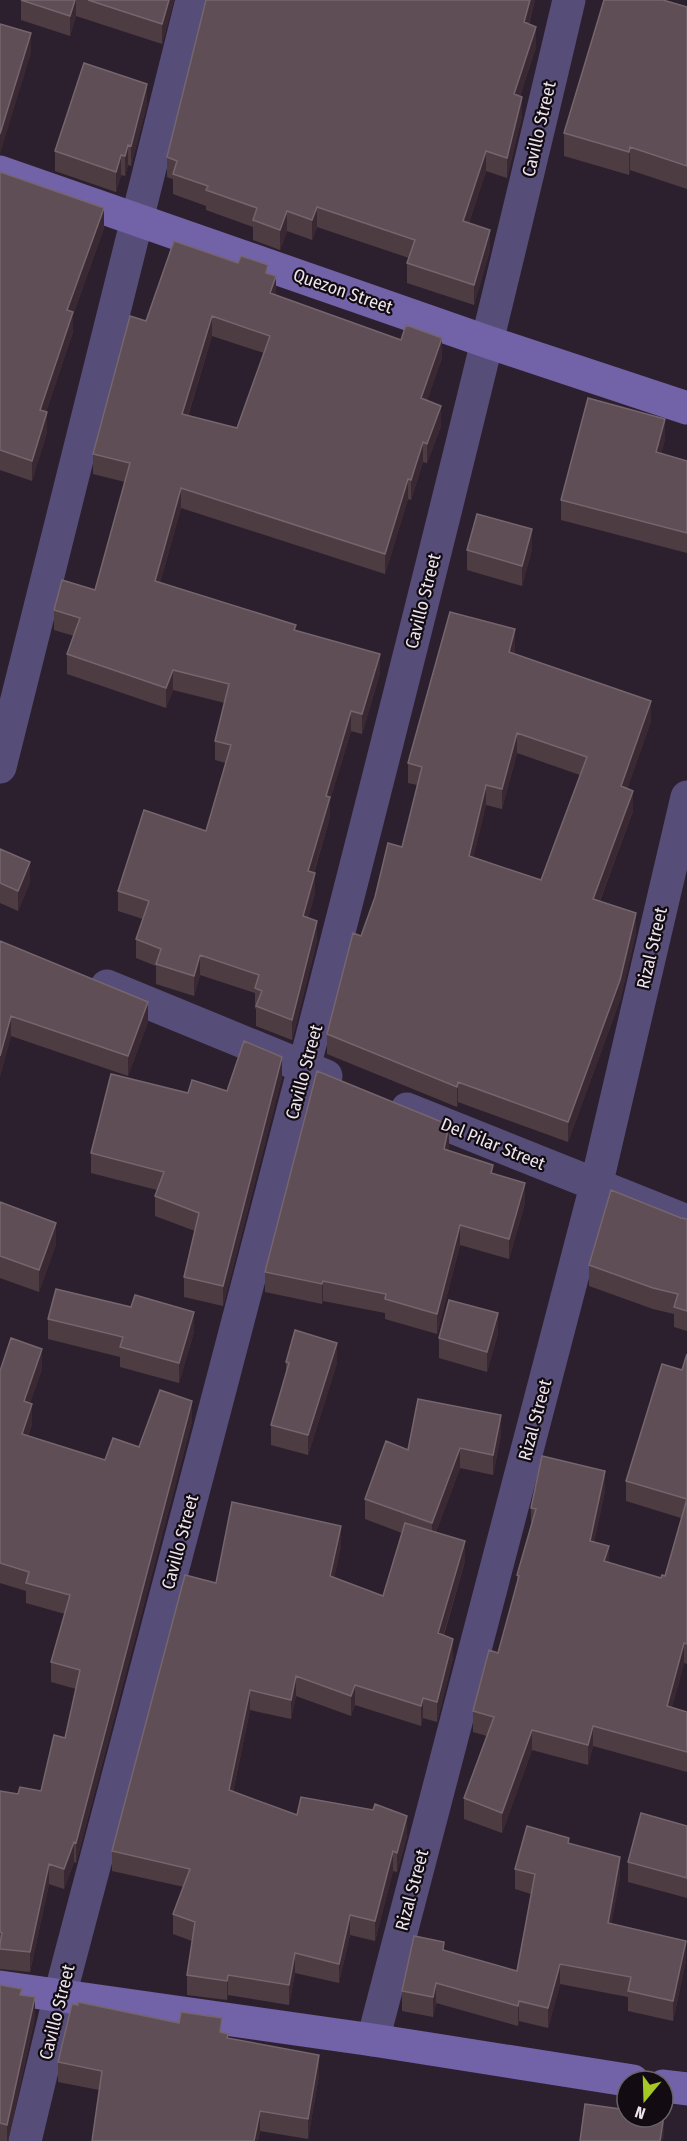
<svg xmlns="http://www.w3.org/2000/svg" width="687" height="2141" font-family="'Fira Sans Condensed',sans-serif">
<rect width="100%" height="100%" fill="#2d202e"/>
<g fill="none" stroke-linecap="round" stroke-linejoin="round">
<path stroke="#574d79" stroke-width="33" d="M0 767 192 0
M107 986 326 1076
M407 1109 687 1221
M373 2040 596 1186 687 797
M25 2141 60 1995C236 1332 412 668 569 0"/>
<path stroke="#7262a8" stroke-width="33" d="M0 172 488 342 687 408
M0 1987 373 2040 633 2081
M663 2086 687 2089"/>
</g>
<path fill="#4e3c43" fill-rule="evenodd" d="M21 0H174L162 44 76 16 70 36 21 20Z
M206 0H535L529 24 536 47 520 96 522 116 507 178 486 171 469 223 490 250 474 305 407 283V263L409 258 317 227 312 240 287 231 280 250 253 240V227L206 210V206L173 194V179L167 177V157Z
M687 7V189L630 170 629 175 564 156V133Z
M147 104 131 166 128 165 125 176 121 175 116 192 55 171V151Z
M0 172 104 228 73 315V332L46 412 47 432 32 481 0 470Z
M268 273 276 296 442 358 427 400 441 426 427 463 423 462 411 500 408 499 385 574 181 508 160 583 296 630 380 673 362 734 351 731 330 800V817L314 873 315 893 308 918 317 941 292 1040 256 1026V1009L255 1008V993L200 975 194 996 156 984V966L136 958V939L143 919 118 911V891L206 831 226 763 215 760V741L225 703 173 690 166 708 67 674V654L74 636 54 630V610L95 590 125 482 93 474V454L146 321ZM212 336 264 353 237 428 188 416Z
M665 439 661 454 687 461V553L561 520V500Z
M532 549 522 586 467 570V550Z
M515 649 514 654 651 721 627 789 633 811 600 901 636 933 620 1000 568 1142 458 1102 457 1107 327 1054V1034L361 936 402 847 417 785 408 783V763ZM517 753 580 775 541 880 473 858 486 805 502 809Z
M0 849 30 882 18 911 0 903Z
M0 941 148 1022 128 1076 11 1036 0 1076Z
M282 1077 223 1306 184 1297V1277L195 1231 155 1216V1196L157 1190 91 1173V1153L188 1093 227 1091Z
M449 1145 448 1150 493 1174 525 1203 509 1259 460 1245 437 1334 385 1319V1313L323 1301 322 1304 265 1292V1272Z
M0 1202 56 1244 39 1292 0 1278Z
M681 1218 687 1219V1331L674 1327V1314L653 1309 589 1286V1265Z
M131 1307 194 1332 179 1383 120 1367V1357L48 1339V1319Z
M498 1333 487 1372 439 1358V1338Z
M687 1354V1664L684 1663 672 1707 687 1712V1772L593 1746 588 1765 532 1750 502 1833 464 1819V1798L487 1736 473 1732V1711L498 1653 517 1585V1575L531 1525V1508L605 1491 594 1542 609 1562 661 1578 665 1576 681 1518 626 1501V1481L682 1370Z
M286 1362 337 1363 308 1455 271 1445V1425L286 1373Z
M42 1369 30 1403 32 1424 28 1436 105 1460 139 1447 192 1421 76 1863 74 1862 64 1889 49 1884 30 1972 0 1969V1791L18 1794 41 1791 65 1738 76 1689 51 1682V1662L65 1614 26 1603V1591L0 1583V1371Z
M501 1435 493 1475 460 1468 436 1532 465 1561 444 1635 453 1658 437 1722 423 1718 421 1726 355 1705 351 1716 296 1696 291 1719 250 1710 233 1792 297 1815 407 1836 397 1872 393 1871 375 1941 350 1935 339 1983 295 1973 289 2005 228 1995 227 2000 187 1995V1975L192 1941 173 1934V1914L184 1887 112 1871V1851L216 1583 341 1546 334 1578 383 1596 402 1533 365 1519V1499L408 1450Z
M687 1826V1898L628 1882V1862Z
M569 1843 620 1877 611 1924 686 1961 673 2021 628 2011V1997L560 1984 548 2028 519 2021 518 2026 436 2003 433 2017 402 2011V1991L444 1951 517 1971 531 1894 515 1889V1869Z
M0 1985 22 1995 35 2017 8 2141H0Z
M222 2032 228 2039 319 2075 308 2139 260 2131 258 2141H92L99 2090 58 2082V2062Z"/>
<path fill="#3a2933" d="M75 0H76V16L70 36V16Z
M169 0H174L162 44V24Z
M530 0H535L524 42V22Z
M536 27V47L514 114V94Z
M31 33V53L0 154V134Z
M147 84V104L131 166V146Z
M522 97V116L507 178V158Z
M128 145V165L125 176V156Z
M630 147V170L629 175V152Z
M486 151V171L463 241V221Z
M121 155V175L116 192V172Z
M317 207V227L312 240V220Z
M104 208V228L73 315V332L40 430V410L67 310Z
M287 211V231L280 250V230Z
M490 230V250L474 305V285Z
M276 276V296L270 293Z
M212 316V336L182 434V414Z
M442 338V358L421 418V398Z
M441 406V426L427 463V444Z
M47 412V432L32 481V461Z
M665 419V439L656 472V452Z
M423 442V462L411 500V480Z
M408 479V499L385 574V554Z
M181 488V508L155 601V581Z
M532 529V549L522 586V566Z
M515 629V649L509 672V652Z
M380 654V673L362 734V714Z
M173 670V690L166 708V688Z
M651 701V721L621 806V786Z
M351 711V731L330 800V817L308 891V871L326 796Z
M517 733V753L502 809V789Z
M486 785V805L469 876V856Z
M633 791V811L593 919V899Z
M30 862V882L18 911V891Z
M315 873V893L303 936V916Z
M636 913V933L620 1000 568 1142V1122Z
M317 921V941L292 1040V1020Z
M200 955V975L194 996V976Z
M148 1002V1022L128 1076V1056Z
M11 1016V1036L0 1076V1056Z
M282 1057V1077L223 1306V1286Z
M458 1082V1102L457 1107V1087Z
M449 1125V1145L444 1169V1149Z
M525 1183V1203L509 1259V1239Z
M56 1223V1244L39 1292V1270Z
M460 1225V1245L437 1334V1314Z
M323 1281V1301L322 1304V1284Z
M194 1312V1332L179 1383V1363Z
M498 1313V1333L487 1372V1352Z
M337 1343V1363L308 1455V1435Z
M42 1349V1369L24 1421V1401Z
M192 1401V1421L76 1863V1843Z
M32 1404V1424L22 1454V1434Z
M501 1415V1435L493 1475V1455Z
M460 1448V1468L432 1543V1523Z
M605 1471V1491L590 1561V1541Z
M341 1526V1546L330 1596V1576Z
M465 1541V1561L438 1653V1633Z
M609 1546V1567L604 1561Z
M453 1639V1658L437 1722V1702Z
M684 1643V1663L667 1726V1706Z
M296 1676V1696L291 1719V1700Z
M355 1685V1705L351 1716V1696Z
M250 1690V1710L229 1810V1790Z
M423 1698V1718L421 1726V1706Z
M593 1726V1746L588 1765V1745Z
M532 1730V1750L502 1833V1813Z
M407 1816V1836L397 1872V1853Z
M74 1842V1862L64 1889V1869Z
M393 1851V1871L375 1941V1921Z
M620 1857V1877L608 1943V1923Z
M49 1864V1884L30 1972V1952Z
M350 1915V1935L339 1983V1964Z
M686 1941V1961L673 2021V2001Z
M295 1953V1973L289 2005V1985Z
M560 1964V1984L548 2028V2008Z
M228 1975V1995L227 2000V1981Z
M436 1983V2003L433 2017V1997Z
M35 1997V2017L8 2141H7V2125Z
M519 2001V2021L518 2026V2006Z
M319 2055V2075L308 2139V2119Z
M260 2111V2131L258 2141H254Z
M664 2115V2135L663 2141H660Z"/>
<path fill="#5f4e55" stroke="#75656d" stroke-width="1.5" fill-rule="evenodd" d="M21 0H75L70 16Z
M88 0H169L162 24Z
M206 0H530L524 22 536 27 514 94 522 97 507 158 486 151 463 221 490 230 474 285 407 263 415 240 317 207 312 220 287 211 280 230 253 220 257 208 206 190 208 186 173 174 177 161 167 157Z
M604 0H663L687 7V166L630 147 629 152 564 133Z
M0 24 31 33 0 134Z
M84 63 147 84 131 146 128 145 125 156 121 155 116 172 55 151Z
M0 172 104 208 67 310 73 312 40 410 47 412 32 461 0 450Z
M174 241 238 263 241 256 268 265 266 273 276 276 270 293 401 340 406 325 442 338 421 398 441 406 427 444 423 442 411 480 408 479 385 554 181 488 155 581 296 625 294 630 380 654 362 714 351 711 326 796 330 797 308 871 315 873 303 916 317 921 292 1020 256 1006 262 991 255 988 259 975 200 955 194 976 156 964 161 949 136 939 149 901 118 891 144 810 206 831 231 745 215 741 229 684 173 670 166 688 67 654 80 618 54 610 62 580 95 590 130 463 93 454 130 316 146 321ZM212 316 270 336 237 428 182 414Z
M588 398 665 419 656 452 687 461V533L561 500Z
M477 514 532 529 522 566 467 550Z
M450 612 515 629 509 652 651 701 621 786 633 791 593 899 636 913 620 980 568 1122 458 1082 457 1087 327 1034 353 933 361 936 375 897 388 843 402 847 422 767 408 763ZM517 733 587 757 541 880 469 856 486 785 502 789Z
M0 849 30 862 18 891 0 883Z
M0 941 148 1002 128 1056 11 1016 0 1056Z
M244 1041 282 1057 223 1286 184 1277 199 1213 155 1196 164 1172 91 1153 111 1074 188 1093 192 1080 227 1091Z
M317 1071 449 1125 444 1149 493 1165 491 1173 525 1183 509 1239 460 1225 437 1314 385 1299 386 1294 323 1281 322 1284 265 1272Z
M611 1190 681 1218 687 1219V1311L674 1307 678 1294 653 1288 589 1265Z
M0 1202 56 1223 39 1270 0 1256Z
M56 1289 131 1307 135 1295 194 1312 179 1363 120 1347 123 1337 48 1319Z
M449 1300 498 1313 487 1352 439 1338Z
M295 1330 337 1343 308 1435 271 1425 289 1363 286 1362Z
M11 1338 42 1349 24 1401 32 1404 22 1434 105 1460 113 1438 139 1447 160 1390 192 1401 76 1843 74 1842 64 1869 49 1864 30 1952 0 1949V1944L2 1933 0 1932V1791L18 1794 20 1787 41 1791 54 1735 65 1738 80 1670 51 1662 70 1595 26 1583 29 1572 0 1563V1371Z
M687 1354V1644L684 1643 667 1706 687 1712V1752L593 1726 588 1745 532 1730 502 1813 464 1798 494 1717 473 1711 489 1650 498 1653 519 1576 517 1575 536 1509 531 1508 542 1456 605 1471 590 1541 609 1546 604 1561 661 1578 662 1575 665 1576 687 1499 626 1481 662 1364 682 1370Z
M418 1399 501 1415 493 1455 460 1448 432 1523 365 1499 386 1441 408 1450Z
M232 1502 341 1526 330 1576 383 1596 405 1523 465 1541 438 1633 453 1639 437 1702 423 1698 421 1706 355 1685 351 1696 296 1676 291 1700 250 1690 229 1790 297 1815 301 1797 373 1810 375 1804 407 1816 397 1853 393 1851 375 1921 350 1915 339 1964 295 1953 289 1985 228 1975 227 1981 187 1975 195 1922 173 1914 190 1869 112 1851 185 1575 216 1583Z
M641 1813 687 1826V1878L628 1862Z
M527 1826 569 1838 568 1843 620 1857 608 1923 686 1941 673 2001 628 1991 631 1977 560 1964 548 2008 519 2001 518 2006 436 1983 433 1997 402 1991 414 1936 444 1942 443 1950 517 1971 535 1874 515 1869Z
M0 1985 22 1989 20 1995 35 1997 7 2125 0 2123Z
M78 2002 179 2023 181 2012 222 2018 220 2032 228 2034 227 2038 319 2055 308 2119 260 2111 254 2141H92L102 2071 58 2062 72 2004 78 2005Z
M585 2104 627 2110V2117H663V2115H664L660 2141H580Z"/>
<g text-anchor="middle" stroke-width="4.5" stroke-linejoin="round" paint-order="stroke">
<g font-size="18" fill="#ede4ed" stroke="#120c12">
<text transform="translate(539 129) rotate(-77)" y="6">Cavillo Street</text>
<text transform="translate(343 291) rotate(19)" y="6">Quezon Street</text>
<text transform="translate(423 601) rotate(-76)" y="6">Cavillo Street</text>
<text transform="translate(652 948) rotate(-77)" y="6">Rizal Street</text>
<text transform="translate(304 1072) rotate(-75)" y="6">Cavillo Street</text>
<text transform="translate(493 1144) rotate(22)" y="6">Del Pilar Street</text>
<text transform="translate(535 1420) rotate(-75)" y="6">Rizal Street</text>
<text transform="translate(180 1542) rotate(-75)" y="6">Cavillo Street</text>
<text transform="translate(412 1890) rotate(-75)" y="6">Rizal Street</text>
<text transform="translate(57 2012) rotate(-76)" y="6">Cavillo Street</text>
</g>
</g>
<g transform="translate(645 2099) rotate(199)"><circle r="28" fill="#120c12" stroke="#6a626a" stroke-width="1.5"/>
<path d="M0-4.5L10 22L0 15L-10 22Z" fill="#a4c824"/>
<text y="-9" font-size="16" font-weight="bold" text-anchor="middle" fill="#ede4ed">N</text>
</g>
</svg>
